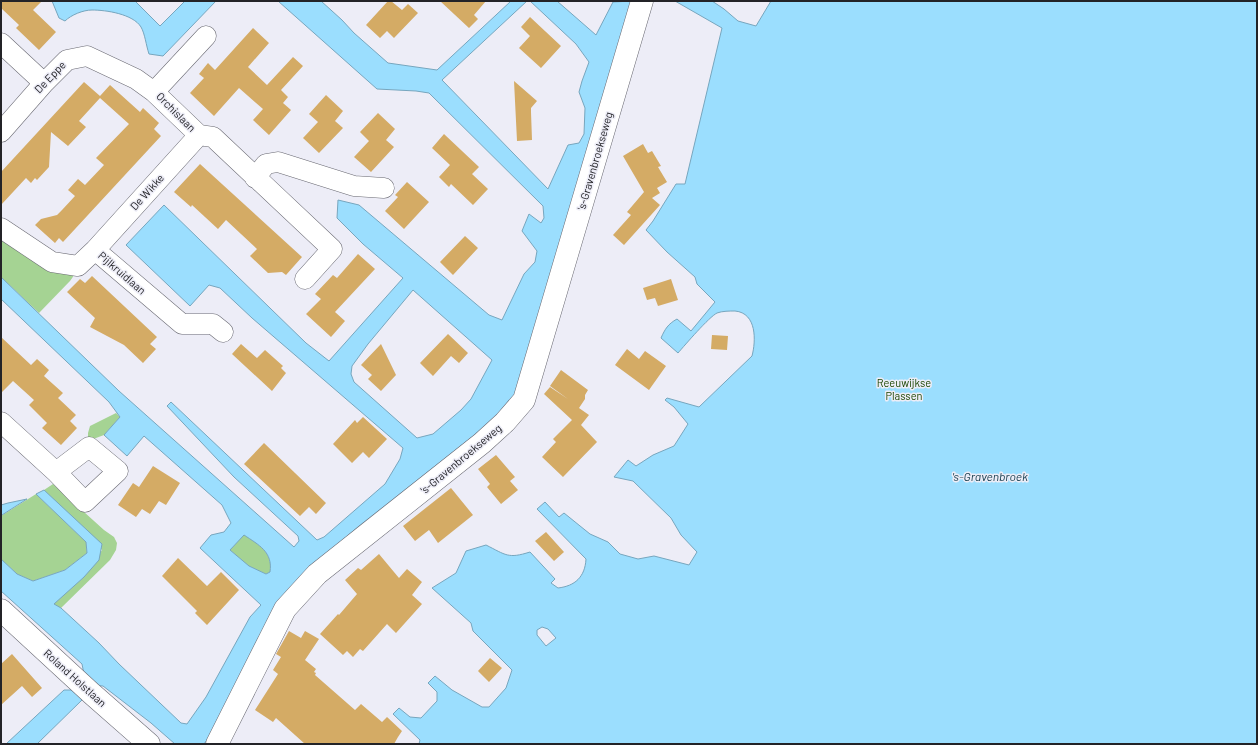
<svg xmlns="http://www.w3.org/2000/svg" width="1258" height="745" font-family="Barlow,sans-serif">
<rect width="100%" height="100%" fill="#ededf7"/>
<path fill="#a5d393" d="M1 236 82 264 70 281 39 313 1 277Z
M116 413 120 417 104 435 88 441V433L90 426Z
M53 484 104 530 114 537 117 543 116 550 110 560 61 608 53 604 84 577 102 550 44 490Z
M36 494 86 542 87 553 65 570 33 581 17 574 1 559V516Z
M244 534C259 545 273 552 270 572L266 574 248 566 230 550Z"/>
<path fill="#9bdefe" stroke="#77a6be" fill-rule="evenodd" d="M52 1H135L160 26 185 1H216L163 56 149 54C146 45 145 34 141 27 133 14 106 10 92 10 83 10 71 15 65 21L59 18Z
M278 1H321L342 20 354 33 388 63 437 70 511 1H527L442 80 548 189 568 145 579 143 584 134 585 108 579 92 582 81 589 62 576 44 530 1H557L596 35 613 2 632 1 522 384 510 407 359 526 312 566 284 598 258 638 209 737 204 744H175L151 723 103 686 92 685 81 696 82 700 37 744H6L64 690H75L85 679 82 664 1 591V559L17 574 33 581 65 570 87 553 86 542 36 494 44 490 102 544 99 560 84 577 54 604 61 608 99 643 119 664 181 723 187 724 206 697 250 617 261 605 200 548 211 535 224 532 231 523 222 505 144 436 127 456 104 435 120 417 109 402 1 299V277L119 391 294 547 299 541 298 536 234 477 167 406 171 402 317 540 324 537 385 484 400 459 403 448 252 318 220 288 209 285 190 306 126 245 164 205 306 343 329 361 403 278 363 244 337 218 338 200 359 205 489 315 502 320 524 274 535 262 537 251 522 231 529 214 541 223 544 218 543 206 429 93 416 91 377 89ZM413 290 492 360 471 399 461 410 433 434 417 438 354 382 351 374 352 366 368 344ZM244 535C259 545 273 552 270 572L266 574 249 566 230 550Z
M675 1H712L724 9 738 21 756 26 771 1H1257V744H419L420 740 393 714 399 708 410 717 421 718 437 701V692L428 683 435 676 452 690 482 707H489L506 688 512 670 473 631 471 623 432 588 456 573 466 551 486 545C506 555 508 559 530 552L555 579 551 583 558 588C575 586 585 577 586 559L537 509 545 502 559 517 564 513 590 534 608 542 620 554 638 559 654 556 689 565 697 552 681 535 671 518 633 481 614 477 628 460 636 466 653 455 674 446 688 424 674 407 665 400 667 398 699 407 752 356C756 341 757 313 735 311 730 311 722 311 717 313 709 317 685 345 678 353L661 338C665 329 668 324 677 319L691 331 715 302 697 284 695 277 667 252 646 230 653 221 676 184H685L722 28ZM542 627 548 629 556 638 546 646 537 635V630Z
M27 499 2 515 1 516V505L8 503Z"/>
<path fill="#d4ab65" d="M1 1H42L33 10 56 32 39 50 16 28 19 25 1 8Z
M388 1H391L402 10 408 4 418 13 394 38 387 31 380 38 366 25Z
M440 1H486L474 15 478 19 469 28Z
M530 17 561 46 541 68 519 48 530 36 521 27Z
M253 28 269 43 248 67 267 85 293 57 303 66 281 90 288 97 283 103 291 110 269 135 253 120 263 109 239 88 214 116 190 93 204 78 199 74 208 63 215 70Z
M514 81 537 101 531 108V112L532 140 517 141Z
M84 82 100 96 110 85 140 112 143 108 159 123 154 129 161 136 63 242 59 238 55 243 35 225 41 219 57 215 62 210 75 196 68 190 78 179 85 185 104 165 96 158 129 124 100 98 79 121 86 127 68 146 51 132 49 167 37 180 35 178 31 183 26 178 1 205V172Z
M326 95 343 111 335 121 343 128 319 153 303 138 318 122 309 114Z
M378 113 395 129 386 140 394 147 371 172 354 157 369 141 360 132Z
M444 134 479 167 472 174 488 189 473 205 451 184 449 187 439 177 450 165 432 148Z
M643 144 648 153 652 151 661 166 658 167 667 182 657 188 660 193 652 198 660 205 624 245 613 235 631 215 627 212 644 192 623 156Z
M200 164 302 257 286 275 282 272 268 273 250 256 257 249 226 220 218 229 192 205 191 207 174 192Z
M407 182 429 202 404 229 385 211 398 197 395 195Z
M465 236 478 248 453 275 440 262Z
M358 254 375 269 335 312 345 321 331 337 306 314 321 299 315 294 333 275 337 278Z
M92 276 157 337 150 344 156 349 143 363 124 345 90 327 95 318 67 292 80 279 85 283Z
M671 279 678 300 658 306 655 298 647 300 643 288Z
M448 334 468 353 459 363 451 356 433 376 420 363Z
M712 335 728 336 727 350 711 349Z
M1 337 31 365 37 359 49 370 44 376 63 393 58 398 76 415 70 421 77 428 61 445 42 428 47 423 29 405 34 400 13 381 1 393Z
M241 344 257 358 265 350 283 366 281 368 286 373 272 391 232 354Z
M381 344 396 375 381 391 368 379 372 375 361 365Z
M627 349 639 359 645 351 666 366 649 390 615 365Z
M561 370 588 390 585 395V399L579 408 589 415 581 425 597 442 563 477 542 457 556 442 553 439 572 420 544 394 550 387 568 399 550 386Z
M363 417 387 439 369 458 363 452 352 463 333 444 355 420 357 423Z
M264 443 326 503 316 514 309 507 300 516 244 464Z
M496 455 515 477 510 481 518 490 501 504 487 487 490 484 478 469Z
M153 466 180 483 166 505 159 501 150 514 142 509 136 517 118 505 133 483 139 487Z
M451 488 473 515 438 543 429 530 415 541 403 526Z
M546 532 564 552 554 561 535 541Z
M379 554 399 578 407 569 422 582 412 595 422 604 396 633 387 624 363 651 360 649 353 657 347 651 343 655 320 634 338 614 339 615 357 594 345 580 358 568 361 570Z
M178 558 207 586 221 572 239 590 207 625 195 613 197 611 162 576Z
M289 631 301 638 305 631 319 639 305 660 316 669 314 672 316 673 315 675 355 710 361 704 382 722 387 717 402 731 398 737 394 744H305L276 718 273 722 255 710 278 674 273 670 281 657 276 654Z
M12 654 42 688 32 697 22 686 1 705V664Z
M490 658 502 668 489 682 478 671Z"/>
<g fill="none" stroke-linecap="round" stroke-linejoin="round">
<defs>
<path id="street" d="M1 43 44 83
M154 92 206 36
M1 132 44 83 67 60 87 56 136 79 154 92 199 135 213 137 332 249 305 279
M255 178 266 164 278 162 354 186 384 188
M1 228 52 262 78 266 95 250 182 324H213L223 332
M95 250 199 135
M1 422 56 472 85 502 118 471 89 447 56 472"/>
<path id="secondary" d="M1 610 91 693 149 744
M217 744 285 609 317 574 482 443 505 422 524 400 642 1"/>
</defs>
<use href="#street" stroke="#696972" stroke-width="21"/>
<use href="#secondary" stroke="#696972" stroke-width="23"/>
<use href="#street" stroke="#fff" stroke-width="20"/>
<use href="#secondary" stroke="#fff" stroke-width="22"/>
</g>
<g text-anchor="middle" stroke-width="3" stroke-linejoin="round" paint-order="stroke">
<g font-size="11" fill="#232327" stroke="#ededf7">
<text transform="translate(50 77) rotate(-46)" y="4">De Eppe</text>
<text transform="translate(176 112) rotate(45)" y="4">Orchislaan</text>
<text transform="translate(595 161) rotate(-74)" y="4">'s-Gravenbroekseweg</text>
<text transform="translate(147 192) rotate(-48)" y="4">De Wikke</text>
<text transform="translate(122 273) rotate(41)" y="4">Pijlkruidlaan</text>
<text transform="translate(461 459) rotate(-40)" y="4">'s-Gravenbroekseweg</text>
<text transform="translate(75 678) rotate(42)" y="4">Roland Holstlaan</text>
</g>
<g font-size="11" fill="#1a4500" stroke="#ededf7">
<text x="904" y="387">Reeuwijkse<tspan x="904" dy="13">Plassen</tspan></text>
</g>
<g font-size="12" font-style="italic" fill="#133a4b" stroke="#ededf7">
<text x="990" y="481">'s-Gravenbroek</text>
</g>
</g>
<rect width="1258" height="745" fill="none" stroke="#232327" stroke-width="4"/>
</svg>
